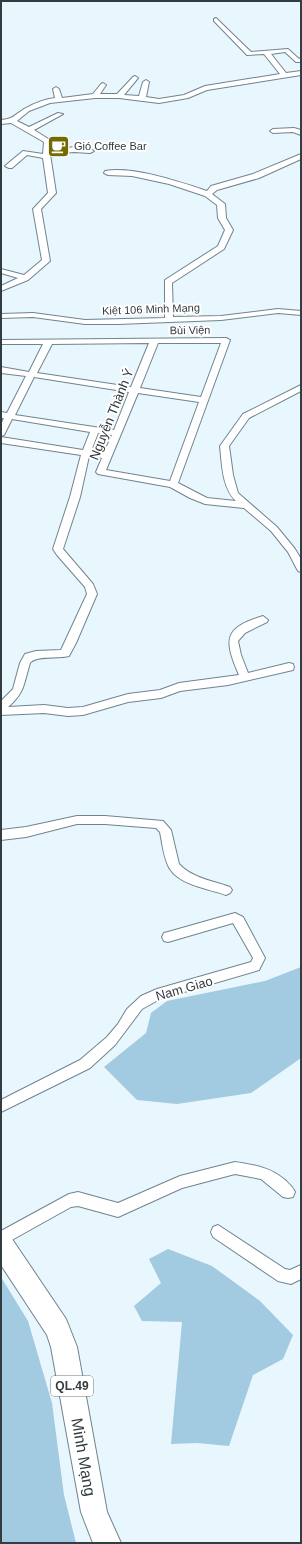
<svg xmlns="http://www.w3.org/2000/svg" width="302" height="1544" font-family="Helvetica,sans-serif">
<rect width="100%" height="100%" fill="#e8f6fd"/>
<path fill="#a2cae0" d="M301 967V1058L251 1093 177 1104 137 1100 104 1067 146 1033 151 1013 167 1001 265 981Z
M168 1249 212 1266 260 1301 293 1335 283 1359 253 1375 229 1446 197 1443 171 1444 182 1322 142 1321 134 1306 161 1283 149 1259Z
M1 1277 28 1321 52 1403 64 1495 76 1543H1Z"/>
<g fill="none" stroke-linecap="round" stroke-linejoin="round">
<defs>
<path id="minor" d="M216 18 251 52 288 49 299 59 301 58V62H296L285 52 271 54 286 73 301 71V75L207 90 188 98 159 103 119 98H95L50 103 29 111 17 121 29 127 58 113 63 114 34 130 50 140V150C63 149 83 143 94 151L90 153 74 152 50 154 56 193 41 209 50 261 28 280 1 291V286L18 278 1 273V269L24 275 42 260 33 209 48 193 43 158 27 155 12 168H9L5 166 23 151 43 154 44 142 11 123 1 124V120C13 119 15 115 24 109 33 104 45 99 55 98L53 89 56 87 59 89 62 98 93 94 101 84 103 83 106 85 100 94H117L133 77 135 76 138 78 124 95 139 96 143 82 146 80 149 82 146 97 159 99 184 95 205 86 280 74 264 54 247 55 214 21V19Z
M294 128 301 130V135L293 132 273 133 270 131 273 129Z
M301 154V159L259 178 217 190 212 194 225 204 226 218 233 230 224 249 172 283 173 317 221 316 278 309 301 311V315L278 313 221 320 118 324H85L33 317 1 318V314L33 313 85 320 165 318V280L218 246 225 230 218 218 217 205 205 196 169 184 132 176 108 175 104 173 105 171C133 166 180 182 207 191L211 186 253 174Z
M226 338 230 340 178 483 207 498 236 501C222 488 222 464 220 446L243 414 301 385V391L249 418 229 446 233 475 238 493 277 527 295 549 301 559V572L298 571 288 552 271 531 244 508 205 504 190 498 170 487 98 474 96 472 102 458 89 456 80 497 63 549 93 584 97 594 76 643 69 656C58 659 36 655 30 663 24 682 25 693 8 707L44 705 68 708 83 707 128 694 160 690 179 683 239 675C224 640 223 628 263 616L268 620 267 622 245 633 238 641 241 655 248 673 289 663 293 664 294 667 293 670 228 685 180 691 161 698 128 702 83 715 68 716 44 713 1 715V701L13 689 20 663 25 654 36 651 61 650 87 594 85 587 57 555 53 549 70 497 81 455 1 443V437L83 450 90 432 12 419 4 435 1 436V425L4 418H1V412L7 413 26 376 1 373V367L29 372 43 344H1V340ZM149 343 131 387 37 373 52 344ZM158 343H221L201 397 140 388ZM34 377 129 392 114 430 15 415ZM138 393 199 402 170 481 106 470ZM98 433 112 435 104 453 91 451Z
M77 816H105L163 821 171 830 179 864C192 878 213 881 230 887L232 890 230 893 226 895C209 889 180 885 170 869 164 860 162 842 160 832L156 828 105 824H77L26 837 1 840V830L26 827Z
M235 913 243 917 265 958 259 970 160 999 142 1009 115 1045 90 1068 1 1112V1100L80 1060 107 1037 118 1024 127 1009 141 996 157 989 251 962 253 958 233 923 168 942 164 941 162 937 164 933 168 932Z
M235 1162C254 1165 270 1167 285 1180 289 1184 293 1187 295 1192L293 1197 288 1198 283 1197 261 1179 235 1174 182 1188 118 1217 78 1206 71 1207 1 1246V1231L69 1194 78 1192 118 1203 180 1176Z
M218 1225 285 1269 290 1270 301 1265V1279L291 1284 278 1281 213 1237 211 1232 213 1227Z"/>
<path id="trunk" d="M1 1232 10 1236 66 1319 77 1347 107 1512 121 1543H93L81 1512 51 1347 47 1335 1 1265Z"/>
</defs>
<use href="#minor" stroke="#70848f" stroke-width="2"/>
<use href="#trunk" stroke="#70848f" stroke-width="2"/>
<use href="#minor" fill="#fff" fill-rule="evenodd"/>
<use href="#trunk" fill="#fff" fill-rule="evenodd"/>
</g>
<defs>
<symbol id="cafe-square" viewBox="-11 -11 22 22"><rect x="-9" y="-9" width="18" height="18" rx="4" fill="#756a02" stroke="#fff"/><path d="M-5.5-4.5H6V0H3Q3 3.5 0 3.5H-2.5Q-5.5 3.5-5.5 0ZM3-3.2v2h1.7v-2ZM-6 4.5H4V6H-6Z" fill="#fff"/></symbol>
</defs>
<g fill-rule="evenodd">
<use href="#cafe-square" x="46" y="134" width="25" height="25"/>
</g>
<g text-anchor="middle" stroke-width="4" stroke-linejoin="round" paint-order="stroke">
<g font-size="11" fill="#333c41" stroke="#fff" text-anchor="start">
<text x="74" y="150">Gió Coffee Bar</text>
</g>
<g font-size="11" fill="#333c41" stroke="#fff">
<text transform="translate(151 309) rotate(-2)" y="4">Kiệt 106 Minh Mạng</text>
<text transform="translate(190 330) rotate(-1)" y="4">Bùi Viện</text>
</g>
<rect fill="#fff" stroke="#70767a" stroke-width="1" x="51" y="1376" width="42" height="20" rx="3"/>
<g font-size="12" font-weight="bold" fill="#333c41">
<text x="72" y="1390">QL.49</text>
</g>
<g font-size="13" fill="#333c41" stroke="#fff">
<text transform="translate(111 414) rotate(-68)" y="5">Nguyễn Thành Ý</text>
<text transform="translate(184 988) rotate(-16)" y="5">Nam Giao</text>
</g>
<g font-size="16" fill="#333c41" stroke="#fff">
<text transform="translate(84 1457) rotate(80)" y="6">Minh Mạng</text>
</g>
</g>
<rect width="302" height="1544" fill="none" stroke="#333c41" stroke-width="4"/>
</svg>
